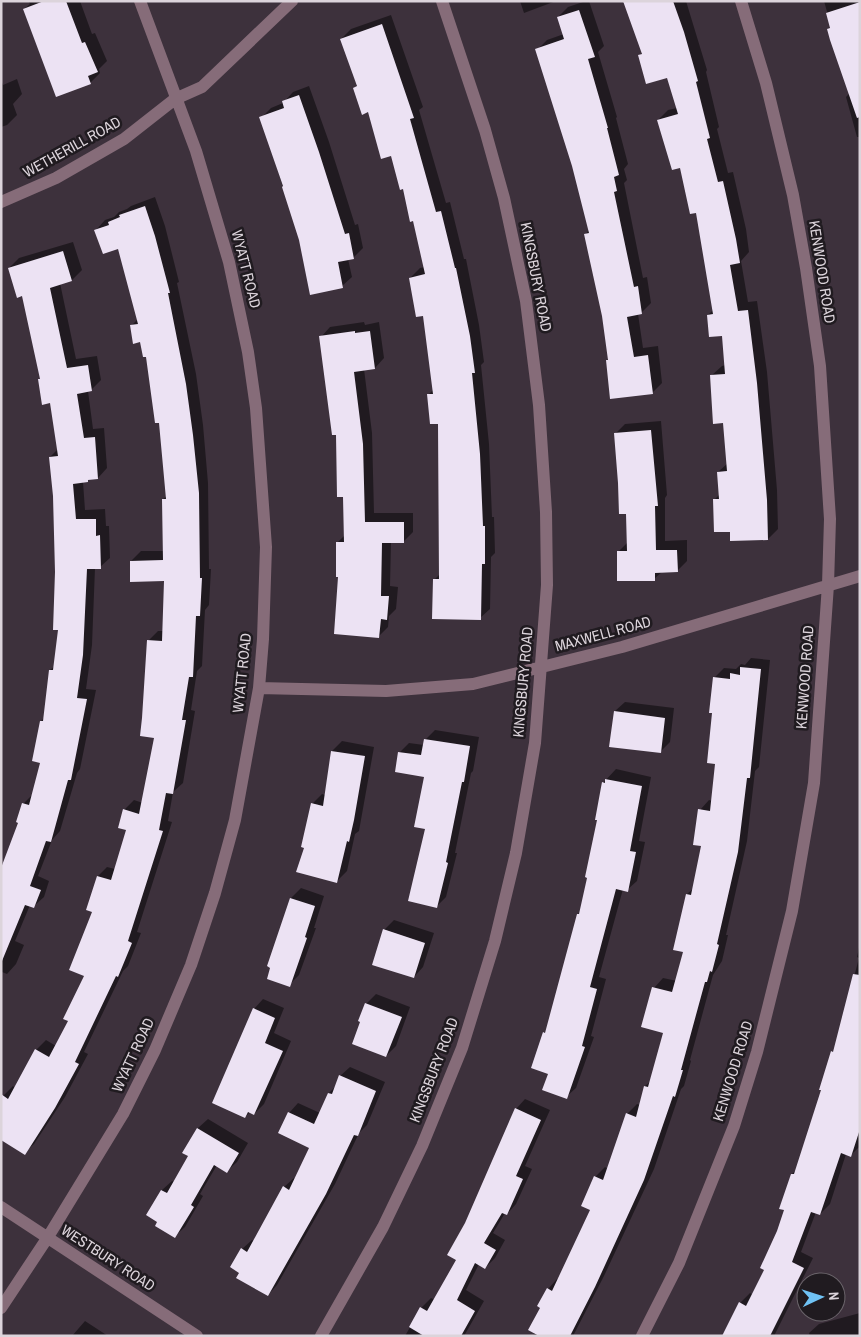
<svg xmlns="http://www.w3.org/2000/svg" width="861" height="1337" font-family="'Archivo Narrow',sans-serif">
<rect width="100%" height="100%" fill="#3d313c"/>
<path fill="#0007" d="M28 1H80L92 34 95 33 107 61 99 69 100 73 90 83 24 9 30 4Z
M520 1H556L524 13Z
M586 1H589L604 46 598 52 617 117 616 118 628 164 624 169 627 180 624 183 643 278 647 277 651 303 641 313 638 314 643 348 658 346 662 383 652 393 607 360 609 358 603 316 586 234 589 230 573 165 537 50 547 40 564 34 558 17 568 7Z
M625 1H686L707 70 706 72 719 127 717 129 728 173 733 172 746 229 749 252 741 261 748 302 757 301 767 372 777 490 778 529 768 539 731 531 714 500 720 494 718 472 728 463 724 422 712 375 722 366 726 365 723 334 708 315 713 310 697 211 681 167 658 120 668 110 677 108 667 76 639 56 643 52Z
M824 1H860V137H857L846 97 850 93 828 29 831 26Z
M391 15 423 107 419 110 446 203 450 202 464 259H466L479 325 484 362 481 365 489 444 492 517H494L495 553 491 557 490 609 480 618 434 580 441 573 440 423 428 395 434 389 424 315 410 278 420 268 425 267 413 220 403 187 391 155 369 111 354 88 357 85 341 39 351 29Z
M17 79 22 94 13 104 17 115 7 125 1 127V80L3 85Z
M309 86 329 142 355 225 358 224 363 248 353 258 348 259 352 277 342 286 300 240 261 118 271 108 283 103 293 92Z
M155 197 165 226 179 282 177 283 196 374 203 425 208 483 209 569H211L209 605 205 610 202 666 197 671 191 710 195 711 183 783 173 792 168 821 172 822 137 932 141 933 128 966 123 971 84 1052 88 1054 65 1097 34 1144 24 1153 3 1096 13 1086 15 1088 36 1050 46 1040 56 1046 70 1021 86 975 98 876 107 867 115 869 127 830 124 810 134 800 143 803 156 737 148 641 158 631H164L166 580 131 561 141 551H164L163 499 167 496 160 421 147 355 141 340 131 326 138 319 118 247 96 230 105 220 114 217 119 212 127 209 131 206Z
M73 242 82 270 72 280 60 283 76 359 97 356 101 380 91 390 88 391 93 429 104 428 107 468 98 478 90 479 87 481 83 482 85 510 105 509 106 526H109L110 558 100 567 95 568 92 645 86 689 96 690 80 769 77 773 60 831 52 840 38 876 49 881 44 897 34 906 30 905 15 941 24 945 16 964 7 974 2 972 1 974V872L19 822 23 804 33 794 42 762 41 721 44 718 50 670 55 666 59 629 55 496 50 457 58 449 51 402 41 378 23 295 9 268 19 258Z
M364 322 365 325 379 322 384 358 375 368 364 369 372 433 374 513H413V532L403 542H391L390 586 398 587 396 609 389 616 388 627 379 636 340 576 337 543 345 535 344 496 337 433 321 337 330 327Z
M661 421 667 495 665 498V541L687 540V561L677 571 662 572 654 579 618 552 628 542 627 512 615 434 625 424Z
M751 658 770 660 759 767 755 771 747 841 726 935H728L722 961 713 975 690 1060 691 1061 684 1086 681 1089 654 1169 604 1276 573 1336H533L548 1289 557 1279 559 1280 592 1209 595 1177 605 1167 608 1169 627 1114 637 1104 640 1105 645 1086 650 1082 665 1032 654 988 663 978 677 981 684 951 687 894 694 888 702 845 700 810 709 800 712 801 716 763 713 712 714 678 724 668 736 669 741 664 745 665Z
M625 702 674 708 670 742 660 752 615 711Z
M435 730 479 737 473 771 471 773 455 853H457L446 897 436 907 426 828 425 776 396 771 400 752 409 743 424 745 425 740Z
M342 741 374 747 359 831 355 834 347 871 337 881 305 847 312 804 322 794 325 795 332 751Z
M616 769 651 777 639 841 645 842 637 881 627 890 623 889 599 977 606 979 591 1036 594 1037 576 1088 566 1097 550 1073 544 1033 547 1030 578 914 581 912 598 819 603 783Z
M301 888 324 896 314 928H316L299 975 289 985 272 967 268 966 291 898Z
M394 920 434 933 423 967 414 977 373 964 385 929Z
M860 943V1146L851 1155 846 1154 830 1204 820 1214 816 1212 801 1252 813 1258 774 1336H724L740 1303 750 1293 753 1295 766 1269 785 1210 792 1174 796 1170 822 1090 833 1052 835 1049 859 958 857 957Z
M376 994 410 1007 396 1046 386 1056 366 1004Z
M263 999 284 1008 274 1033 291 1041 264 1104 254 1114 250 1112 245 1117 254 1009Z
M350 1067 385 1082 367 1125 359 1133 335 1184 277 1285 268 1295 241 1272 242 1249 252 1240 254 1241 284 1187 294 1178 296 1179 311 1147 289 1113 298 1103 320 1113 329 1093 337 1085 340 1076Z
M525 1099 550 1110 525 1166 532 1169 516 1204 507 1214 505 1213 493 1233 505 1240 495 1258 485 1268 479 1264 466 1290 484 1301 464 1336H405L421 1308 431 1298 435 1300 458 1259 466 1223 516 1109Z
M208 1119 248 1143 237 1162 227 1171 217 1165 200 1194 203 1196 185 1227 175 1236 159 1221 148 1215 162 1190 172 1181 175 1182 190 1156 184 1152 198 1128Z
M860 1313V1336H810L809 1333 819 1324Z
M85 1321 108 1336H72Z"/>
<path fill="#ece2f3" d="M44 1H66L82 43 85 42 98 72 88 76 91 84 56 97 23 9Z
M623 1H673L684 32 698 81 696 82 710 138 707 139 718 182 723 181 736 239 740 263 730 265 738 311 748 310 757 383 767 500 768 540 730 541V532H714L713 499H719L717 472 727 471 723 423 713 424 710 375 725 374 722 336 709 337 707 315 713 314 696 213 690 214 680 168 672 170 657 120 678 114 667 78 646 84 638 55 642 54Z
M860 2V117L857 118 830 40 827 29 830 28 826 13Z
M579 10 595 57 588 59 608 128H607L619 175 614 177 617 191 614 192 634 287 638 286 642 314 627 317 634 357 648 355 653 394 610 399 606 360H608L602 316 584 234 589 233 572 166 535 49 564 39 557 17Z
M382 24 414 118 410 119 436 212 441 211 455 268H456L470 336 475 373H472L480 454 483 526H485V564H482L481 620 432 619 433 579H439L438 424H430L427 394H433L423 316 416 317 409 278 425 274 413 221 410 222 403 189 400 190 391 156 381 159 368 112 362 115 353 88 357 86 340 39Z
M299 95 319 152 345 234 349 233 354 259 338 262 343 288 310 295 299 240 282 187 283 186 259 117 284 108 282 101Z
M145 206 155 236 170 293H168L186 384 193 435 199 493 200 578H202L200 616H196L193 677H189L182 720H186L173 794 166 793 159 830 163 831 128 941 132 943 118 977 116 976 75 1062 79 1064 55 1108 25 1155 1 1140V1094L8 1099 35 1049 49 1057 68 1021 63 1019 84 976 69 970 92 912 86 910 97 876 111 880 126 830 118 828 123 809 139 814 154 738 140 736 142 718 147 640 162 641 164 581 130 582V561L163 560 162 499H166L159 423H155L146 357H143L140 342 133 344 130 325 138 324 118 249 103 254 94 230 109 225 108 222 120 217 119 215Z
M63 251 72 281 50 288 67 368 88 365 92 391 77 394 84 438 95 437 98 479 88 480V482L73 484 76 519H96V536L100 535 101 569H87L83 655 77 698 87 699 71 780H68L51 842 46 841 30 886 41 890 34 908 25 905 2 961 1 868 18 823 16 822 22 803 29 805 40 763 32 761 40 721H43L49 670H53L58 630H53L55 572 53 496 49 457 58 456 50 403 42 405 38 379H40L22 296 17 298 8 268Z
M355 331V333L370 331 375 369 354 372 363 444 365 522H404V543H382L381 596H389L387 620 381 619 379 638 334 634 338 577H336V542H344L343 497H337L336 435H332L319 336Z
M651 430 658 506H655L656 550H677L678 572 655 573V581H617V551H627L626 514H619L618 483 614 433Z
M740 667 761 669 750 778H747L738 852 717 944 719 945 712 972 710 971 707 982H705L681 1070H683L675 1097 673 1096 644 1180 595 1287 570 1336H539L528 1330 540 1308 537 1306 547 1288 552 1291 590 1210 581 1206 594 1176 603 1180 626 1113 636 1117 644 1086 648 1087 663 1033 641 1027 652 987 672 992 683 952 673 950 686 894 691 895 701 846 693 845 698 809 710 811 715 764 707 763 712 713H709L713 677 730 679V673L740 675Z
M614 711 665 718 661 753 609 747Z
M424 739 470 746 464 782H462L446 862 448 863 437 908 408 901 425 829 414 827 424 777 395 772 398 752 421 755Z
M331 751 365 756 354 820 349 842 347 841 337 883 296 872 304 848 301 847 311 803 323 806Z
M605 779 642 786 630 851 636 852 628 892 616 889 590 987 597 989 582 1046 585 1047 567 1099 542 1090 548 1074 531 1068 543 1032 545 1033 577 914H579L587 878 585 877 597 820H595L602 782 605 783Z
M290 898 315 906 305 937 307 938 290 987 267 979 270 968 267 966Z
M383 929 425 943 414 978 372 965Z
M853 974 860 975V1129L851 1157 841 1153 820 1215 811 1212 792 1262 804 1268 770 1336H722L739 1302 746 1306 764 1270 760 1268 777 1231 784 1210 779 1209 791 1174H794L821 1090H819L831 1051 833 1052Z
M365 1003 402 1017 386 1057 352 1044 360 1022 358 1021Z
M253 1008 275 1018 265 1043 283 1051 254 1115 248 1112 245 1118 212 1103Z
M339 1075 376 1091 358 1136 354 1135 326 1194 268 1296 236 1278 239 1273 230 1267 241 1248 247 1252 283 1186 289 1190 309 1148 278 1133 288 1112 314 1124 328 1093 332 1094Z
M515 1108 541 1120 516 1176 523 1179 507 1215 502 1213 484 1243 496 1250 485 1269 475 1263 457 1300 475 1311 461 1336H424L409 1327 420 1307 427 1311 456 1260 447 1255 465 1223Z
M197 1128 239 1153 227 1173 214 1165 191 1205 194 1207 175 1238 155 1226 157 1222 146 1215 161 1190 167 1193 188 1156 182 1153Z"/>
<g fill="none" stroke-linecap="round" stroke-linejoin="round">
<path stroke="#866c79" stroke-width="12" d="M1 202 56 178 124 139 175 99 202 87 292 1
M259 688 386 691 473 684 622 647 860 576
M1 1207 197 1336
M1 1308 48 1237 123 1114 155 1050 191 965 215 893 235 820 259 688 263 639 266 547 256 408 248 352 229 262 196 151 140 1
M321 1336 383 1227 422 1146 462 1048 495 941 516 853 535 743 547 585 546 512 539 405 526 301 504 198 485 130 442 1
M642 1336 679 1263 734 1126 757 1052 792 911 814 783 828 585 830 519 820 366 806 268 793 195 766 83 741 1"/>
</g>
<g text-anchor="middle" stroke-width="5" stroke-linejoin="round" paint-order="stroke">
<g font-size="15" fill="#dcd4db" stroke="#201b20">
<text transform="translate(72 147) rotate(-29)" y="5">WETHERILL ROAD</text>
<text transform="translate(246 269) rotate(76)" y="5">WYATT ROAD</text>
<text transform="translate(822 272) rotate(81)" y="5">KENWOOD ROAD</text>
<text transform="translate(536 277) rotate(79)" y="5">KINGSBURY ROAD</text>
<text transform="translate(603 634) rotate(-15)" y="5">MAXWELL ROAD</text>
<text transform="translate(242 673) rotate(-84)" y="5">WYATT ROAD</text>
<text transform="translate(805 677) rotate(-86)" y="5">KENWOOD ROAD</text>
<text transform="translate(523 682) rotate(-85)" y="5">KINGSBURY ROAD</text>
<text transform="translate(133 1055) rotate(-65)" y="5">WYATT ROAD</text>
<text transform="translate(434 1070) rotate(-69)" y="5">KINGSBURY ROAD</text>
<text transform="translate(733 1071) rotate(-73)" y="5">KENWOOD ROAD</text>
<text transform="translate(108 1258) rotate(33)" y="5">WESTBURY ROAD</text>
</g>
</g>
<rect width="861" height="1337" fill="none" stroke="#dcd4db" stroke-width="5"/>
<g transform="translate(821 1297) rotate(86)"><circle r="24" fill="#201b20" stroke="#6b656b"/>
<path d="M0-4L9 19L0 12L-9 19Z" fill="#70c2f4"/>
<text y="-8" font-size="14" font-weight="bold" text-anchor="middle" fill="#dcd4db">N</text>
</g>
</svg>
